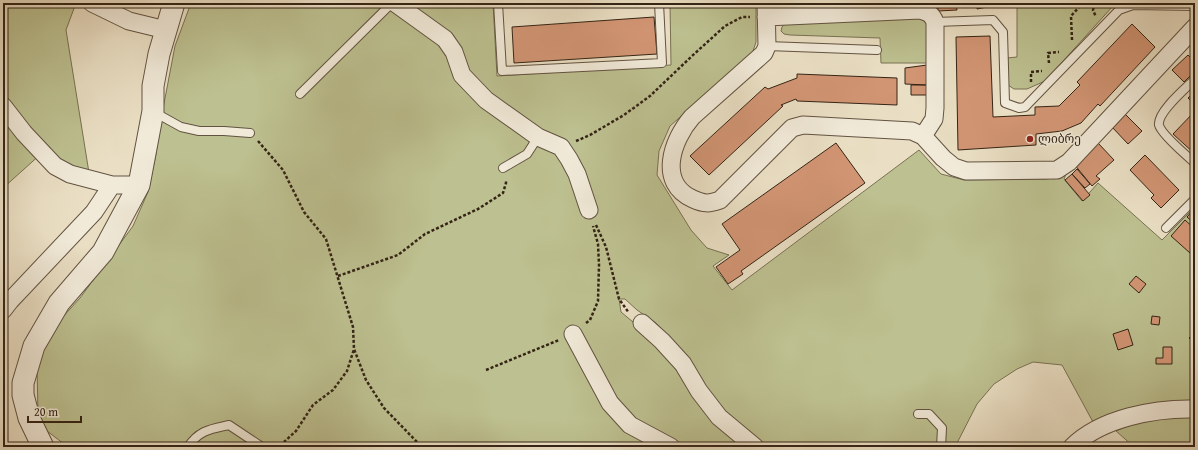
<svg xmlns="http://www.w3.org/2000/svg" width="1198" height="450" font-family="'Gentium Book Plus','Noto Serif Georgian',serif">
<rect width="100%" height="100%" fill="#eadfc4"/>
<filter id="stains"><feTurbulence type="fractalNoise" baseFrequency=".005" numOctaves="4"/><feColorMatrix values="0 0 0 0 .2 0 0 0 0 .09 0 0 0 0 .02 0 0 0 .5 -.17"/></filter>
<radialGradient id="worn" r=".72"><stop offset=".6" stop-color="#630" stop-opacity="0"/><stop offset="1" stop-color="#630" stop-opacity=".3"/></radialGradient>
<path fill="#bdc090" stroke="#787252" d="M3 3H76L66 30 90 179 42 153 3 188Z
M191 3H493L497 76 671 65 670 3H756V42L752 54 670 126 659 151 657 175 691 230 707 248 729 255 713 266 732 290 919 150 941 174 964 180 1046 179 1062 175 1069 167 1064 179 1082 201 1098 183 1162 240 1195 207V400L1178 401 1142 406 1093 422 1062 365 1033 362 1017 369 994 384 977 404 955 447H761L720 410 672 339 656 323 637 310 625 299H619L621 312 639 327 746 447H681L677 445 661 447H68L47 431 38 413 37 366 46 343 60 320 80 298 133 226 148 192 156 154 162 114 175 46Z
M1017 3H1121L1113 6 1045 81 1027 89H1014L1008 85 1007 58 1017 57Z
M915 17 927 21 928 63H881L880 38 790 35 784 34 781 31 782 27 785 23Z
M1195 415V447H1134L1116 431 1148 418Z"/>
<path fill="#d29574" stroke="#342415" d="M938 3H956L957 10 938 11Z
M977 3H986L987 7 977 9Z
M989 3H1000V5L989 6Z
M654 17 657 54 514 63 512 27Z
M1132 24 1155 47 1100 106 1098 104 1081 123 1062 131 1036 134V145L958 150 956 37 990 36 993 117 1035 115V107L1059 106 1080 85 1077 82Z
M1188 55 1195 62V71L1184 82 1172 70Z
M927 65V85L905 84V68Z
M797 74 897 78V105L797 101 796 99 781 105 783 106 709 175 690 156 765 87 768 89 797 78Z
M911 85H927V95H911Z
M1195 91V105L1188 98Z
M1195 111V154L1173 134Z
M1125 114 1142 131 1128 144 1112 127Z
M836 143 865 183 741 271 743 274 728 284 716 267 740 250 722 224Z
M1098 143 1114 160 1096 176 1100 179 1092 186 1074 164Z
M1145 155 1179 190 1161 208 1151 198 1154 195 1130 170Z
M1077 169 1090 184 1085 188 1072 174Z
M1072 174 1090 195 1083 201 1065 180Z
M1195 208V224L1187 217Z
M1185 220 1195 229V248L1190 253 1171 236Z
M1136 276 1146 284 1139 293 1129 284Z
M1152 316 1160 317 1159 325 1151 324Z
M1128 329 1133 345 1118 350 1113 334Z
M1195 332V350L1191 343 1193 342 1189 338Z
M1163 347H1172V364H1156V358H1163Z"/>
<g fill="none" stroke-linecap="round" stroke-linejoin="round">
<defs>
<path id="service" d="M498 3 502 71 662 63 659 3
M935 22 993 20 1003 32 1005 103 1019 108 1025 107 1119 10 1133 5 1195 6
M767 46 877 50
M1195 79C1186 88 1157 112 1159 125 1161 134 1187 156 1195 163
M300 94 392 3
M154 112 181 127 199 131H224L250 133
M503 168 527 154 538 137
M1166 228 1195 199
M918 414H929L942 428 941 447
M188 447C199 430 211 429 229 425L262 447"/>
<path id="minor" d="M92 3 129 21 166 30
M395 3 445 39 454 52 462 75 486 100 538 137 561 147 569 159 577 174 589 210
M766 3 767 46 764 53 692 117C672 140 657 183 693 199 704 204 709 204 720 200L792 128 803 125 912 131 923 136 943 158 954 167 966 171 1057 170 1069 162 1195 27
M766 17 920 10C928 12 932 14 935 22V108L934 119 923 136
M3 106 24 133 55 166 70 174 112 185H139
M3 310 10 301 94 212 112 185
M642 323 662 341 683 364 699 391 719 417 755 447
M573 334 610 403 630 425 671 447
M1072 447C1101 418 1155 408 1195 409"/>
<path id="tertiary" d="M43 447 29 418 23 395V383L34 346 59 303 103 252 139 185 153 111V86L159 54 174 3"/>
</defs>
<use href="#service" stroke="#625341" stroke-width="10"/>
<use href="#minor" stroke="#625341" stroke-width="19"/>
<use href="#tertiary" stroke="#625341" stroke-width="23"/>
<path stroke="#342415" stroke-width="2.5" stroke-dasharray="3 2" stroke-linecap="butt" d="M1095 3 1093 10 1096 17
M1072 40 1071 16 1080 6 1094 4
M1049 63 1048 53 1059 52
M1031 82V72L1042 71
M258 141 283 170 304 212 326 239 353 327 354 349 366 380 384 408 417 442
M576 141 590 135 624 115 650 96 692 56 725 26 742 17H750
M596 225 606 247 619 299 629 313
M338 276 398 255 425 234 478 209 503 193 506 183V180
M586 323 590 320 598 301 599 265 598 244 593 226
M486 370 559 340
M275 447 284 442 296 431 313 405 333 390 347 371 354 349"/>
<use href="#service" stroke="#f1ead9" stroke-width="8"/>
<use href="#minor" stroke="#f1ead9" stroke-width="17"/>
<use href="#tertiary" stroke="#f1ead9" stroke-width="21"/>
</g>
<circle fill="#8f2418" stroke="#f1ead9" stroke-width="1.5" cx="1030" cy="139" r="4"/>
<g text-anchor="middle" stroke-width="3" stroke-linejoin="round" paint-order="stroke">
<g font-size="12" fill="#342415" stroke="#f1ead9" text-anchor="start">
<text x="1038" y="143">ლიბრე</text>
</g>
</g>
<rect width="1198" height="450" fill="none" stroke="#eadfc4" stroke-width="16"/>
<rect x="4" y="4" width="1190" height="442" fill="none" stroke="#342415" stroke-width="2"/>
<rect x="8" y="8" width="1182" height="434" fill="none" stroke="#342415"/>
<path d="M28 416v6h53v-6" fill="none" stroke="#342415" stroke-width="2"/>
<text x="34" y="416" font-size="12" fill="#342415" stroke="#f1ead9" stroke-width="3" paint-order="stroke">20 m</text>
<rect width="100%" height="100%" filter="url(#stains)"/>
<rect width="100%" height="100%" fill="url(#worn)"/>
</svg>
